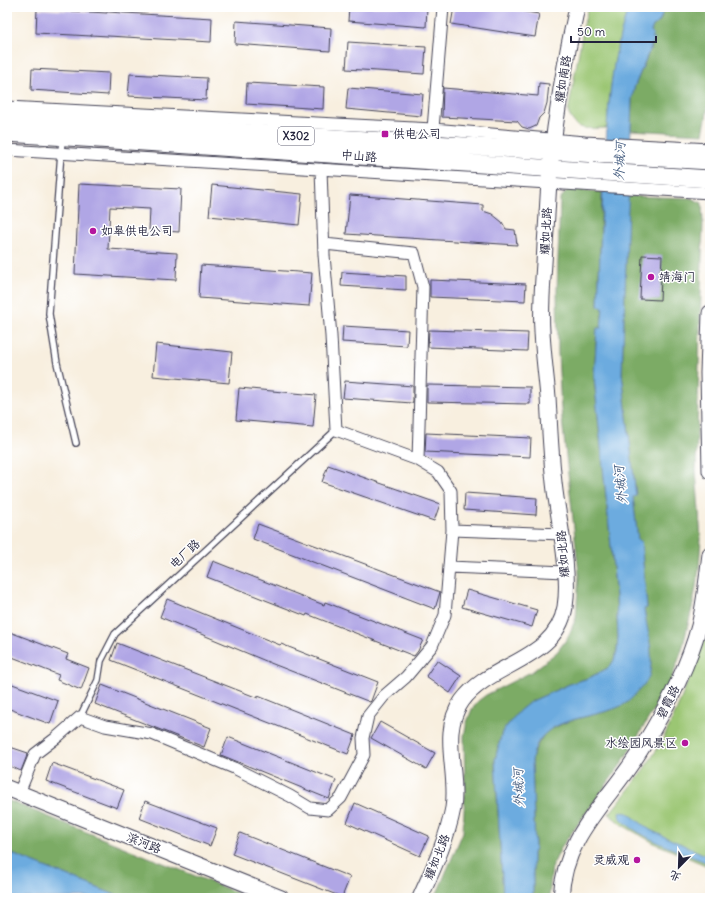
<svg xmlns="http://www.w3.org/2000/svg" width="717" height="905" font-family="Delius,'LXGW WenKai TC',sans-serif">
<rect width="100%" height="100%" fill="#fff"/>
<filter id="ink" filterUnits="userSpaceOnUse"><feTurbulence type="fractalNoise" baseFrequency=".025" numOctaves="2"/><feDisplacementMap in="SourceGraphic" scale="8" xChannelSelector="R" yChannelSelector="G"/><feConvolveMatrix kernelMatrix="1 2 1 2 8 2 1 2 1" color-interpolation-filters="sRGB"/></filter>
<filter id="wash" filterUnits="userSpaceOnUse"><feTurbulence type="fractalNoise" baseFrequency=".012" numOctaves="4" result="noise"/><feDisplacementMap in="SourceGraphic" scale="16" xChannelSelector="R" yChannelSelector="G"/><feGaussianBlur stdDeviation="0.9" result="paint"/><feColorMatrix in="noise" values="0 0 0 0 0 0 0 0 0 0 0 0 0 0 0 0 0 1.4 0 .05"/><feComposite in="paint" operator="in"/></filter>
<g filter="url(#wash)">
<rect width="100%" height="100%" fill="#f8efdf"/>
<path fill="#9bc673" stroke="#5e7457" d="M588 7H629C615 46 610 87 607 128 586 128 577 133 568 112L584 24Z
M710 605V867L654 843 622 825 609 814C632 786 655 757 670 725 688 687 699 646 710 605Z"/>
<path fill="#7cab65" stroke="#4f6650" d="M665 7H710C710 49 713 93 703 134L631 130 632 99 634 88 654 40 651 38 653 34 651 31 653 26 659 22Z
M568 189 602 192 598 306 603 307 601 328H597L594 377 616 596 618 637 617 652 613 662 608 668 589 678 572 683 530 702 519 711 502 732 495 760 503 894 501 898H435L463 832 465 789 464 736 467 722 472 709 478 701 486 695 533 671 557 652 568 637 576 618 579 574 561 410 558 354 557 291 560 199Z
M628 196 691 198 702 203 703 222 696 470 701 539 699 569 693 604 682 650 671 681 620 766 562 846 552 867 549 898H533V853L535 849 532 761 533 754 539 742 543 736 548 731 562 724 572 720 611 710 650 651 644 609 647 608 641 541H638L633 497 636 495 622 373Z
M7 800 250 898H123L7 852Z"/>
<path fill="#6cabdf" stroke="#47668d" d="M629 7H665L659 22 653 26 651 31 653 34 651 38 654 39 634 88 632 99 622 373 636 496 633 497 638 540 641 541 647 608 644 609C647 629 654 652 650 672 649 679 644 685 639 690 634 696 628 703 621 706 589 721 537 715 532 761L535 849 533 853V898H501L503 894 495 760 502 732 519 711 530 702 572 683 589 678 608 668 613 662 617 652 618 637 616 596 594 377 597 328H601L603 307 598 306C600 251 602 197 606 142 609 96 613 50 629 7Z
M620 812 628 813 650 830 710 857V864C689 855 628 834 619 815Z
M7 852 123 898H7Z"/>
<g id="blocks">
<path fill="#b0a6e5" d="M349 7H427L426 27 348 21Z
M454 7H495L539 14 535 37 451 24Z
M37 9 107 13V12L212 18 211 42 91 35V36L36 33Z
M236 21 331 28 330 51 235 44Z
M348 42 426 47 424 74 346 69Z
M32 69 109 73 108 95 31 90Z
M130 74 207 78 206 100 128 96Z
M247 83 324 87 323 109 246 104Z
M539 83 549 84 547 103 544 113 539 118 536 126 529 129 522 127 517 121 442 117 443 88 538 96Z
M348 88 423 94 421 116 346 109Z
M79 184 181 189 179 232 149 230 150 209 110 207 108 249 177 253 176 280 75 274Z
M212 185 302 194 299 225 209 216Z
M350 195 483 205V211L492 214 502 222 506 229 515 230 517 245 346 234Z
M642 255 662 256 660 300 640 299Z
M201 265 312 273 309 306 199 298Z
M342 272 406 276V290L341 286Z
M430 280 526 284 525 301 430 297Z
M343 326 408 330 407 346 342 342Z
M429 330 528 333 527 351 428 347Z
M156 344 232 352 229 383 153 376Z
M345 381 413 386V401L412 403 343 398Z
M427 385 530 387V404L427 402Z
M239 388 316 395 313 427 236 420Z
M426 433 531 438 530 457 425 452Z
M328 465 440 504 434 521 322 482Z
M465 493 537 498 536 515 464 510Z
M258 524 440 592 435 609 253 539Z
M213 561 324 605 325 602 423 640 418 651 414 656 307 614 306 616 207 577Z
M467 590 537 610 532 627 462 607Z
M167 599 280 645 281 644 378 682 371 701 370 702 273 664 160 617Z
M7 631 68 654 66 659 89 668 81 690 57 680 59 675 7 655Z
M117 643 258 698V696L355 735 348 754 111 660Z
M437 660 461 676 450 693 426 676Z
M7 682 58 701 50 724 7 708Z
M102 685 211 728 204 747 95 704Z
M380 722 435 753 426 769 371 738Z
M228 737 336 780 329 799 221 755Z
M7 746 28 753 21 771 7 765Z
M52 763 124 790 117 808 46 781Z
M145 801 217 828 210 846 139 818Z
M355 803 429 836 420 856 347 823Z
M240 833 350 877 342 897 232 854Z"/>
</g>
</g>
<g filter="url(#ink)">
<use href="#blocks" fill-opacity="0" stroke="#424154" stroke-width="1"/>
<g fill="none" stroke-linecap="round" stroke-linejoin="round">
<defs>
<path id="lane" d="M62 139 49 314 57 363 76 443
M80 717 98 680 101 661 115 634 336 430"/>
<path id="street" d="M7 107 433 129 585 142 710 149
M433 129 443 7
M7 150 710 193
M321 169 324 255 331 336 336 430 418 460
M452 530 562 534
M449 567 565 572
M19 793 35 754 56 738 80 717 105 726 152 734 234 768 290 796 310 808 328 810 341 798 364 755 363 738 368 716 384 696 406 677 432 646 445 615 452 530 451 491 438 472 418 460 423 287 414 253 324 244"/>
<path id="secondary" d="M710 313 708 373 710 471
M7 788 281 898
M420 898C433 869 447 840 453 808 459 772 439 733 462 701 490 662 556 661 565 607 570 575 561 531 556 498 551 465 550 431 548 397 546 375 543 353 542 331 540 302 544 273 545 244 547 219 548 193 550 168 556 114 565 60 577 7
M561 898C564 832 612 799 643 746 666 709 688 668 699 626 705 602 707 577 710 554"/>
<path id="primary" d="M7 118 710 161
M7 133 710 179"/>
</defs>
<use href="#lane" stroke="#424154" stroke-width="8"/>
<use href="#street" stroke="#424154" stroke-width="13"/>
<use href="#secondary" stroke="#424154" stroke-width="17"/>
<use href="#primary" stroke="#424154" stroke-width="19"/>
<use href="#lane" stroke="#fff" stroke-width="5.5"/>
<use href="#street" stroke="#fff" stroke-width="11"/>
<use href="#secondary" stroke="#fff" stroke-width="15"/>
<use href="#primary" stroke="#fff" stroke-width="17"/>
</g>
</g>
<g fill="#b5179e" stroke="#fff" stroke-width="1.5">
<rect x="381" y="130" width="8" height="8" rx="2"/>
<circle cx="93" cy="231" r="4"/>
<circle cx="651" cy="277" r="4"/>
<circle cx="685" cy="743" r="4"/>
<circle cx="637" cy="860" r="4"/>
</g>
<g text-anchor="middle" stroke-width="3" stroke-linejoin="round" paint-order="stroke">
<rect fill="#fff" stroke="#646476" stroke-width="1" x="278" y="127" width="36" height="18" rx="3"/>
<g font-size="11" font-weight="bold" fill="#22223b">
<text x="296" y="140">X302</text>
</g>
<g font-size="12" fill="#22223b" stroke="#fff">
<text transform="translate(563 79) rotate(-81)" y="4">耀如南路</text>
<text transform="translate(359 156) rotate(4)" y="4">中山路</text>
<text transform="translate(546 231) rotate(-87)" y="4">耀如北路</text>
<text transform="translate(185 554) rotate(-43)" y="4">电厂路</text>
<text transform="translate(563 554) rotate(-95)" y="4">耀如北路</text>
<text transform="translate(668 702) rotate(-63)" y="4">碧霞路</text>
<text transform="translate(144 843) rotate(22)" y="4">滨河路</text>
<text transform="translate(437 857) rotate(-68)" y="4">耀如北路</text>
</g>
<g font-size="12" fill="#22223b" stroke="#fff" text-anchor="start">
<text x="393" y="138">供电公司</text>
<text x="101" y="235">如皋供电公司</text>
<text x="659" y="281">靖海门</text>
<text x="677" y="747" text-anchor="end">水绘园风景区</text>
<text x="629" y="864" text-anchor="end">灵威观</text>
</g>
<g font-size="13" font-style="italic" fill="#40597d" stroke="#fff">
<text transform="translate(619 161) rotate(-88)" y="5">外城河</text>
<text transform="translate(620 485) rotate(-96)" y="5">外城河</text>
<text transform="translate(518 788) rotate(-92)" y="5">外城河</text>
</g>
</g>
<rect width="717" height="905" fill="none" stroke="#fff" stroke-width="24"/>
<g transform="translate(679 867) rotate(203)" stroke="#ffffff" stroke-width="3" paint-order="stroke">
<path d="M0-3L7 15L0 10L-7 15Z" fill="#22223b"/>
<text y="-6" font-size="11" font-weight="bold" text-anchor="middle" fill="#22223b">北</text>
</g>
<path d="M571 36v6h85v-6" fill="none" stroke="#22223b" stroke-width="2"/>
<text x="577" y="36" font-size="12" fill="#22223b" stroke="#ffffff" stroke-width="3" paint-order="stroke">50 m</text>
</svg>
